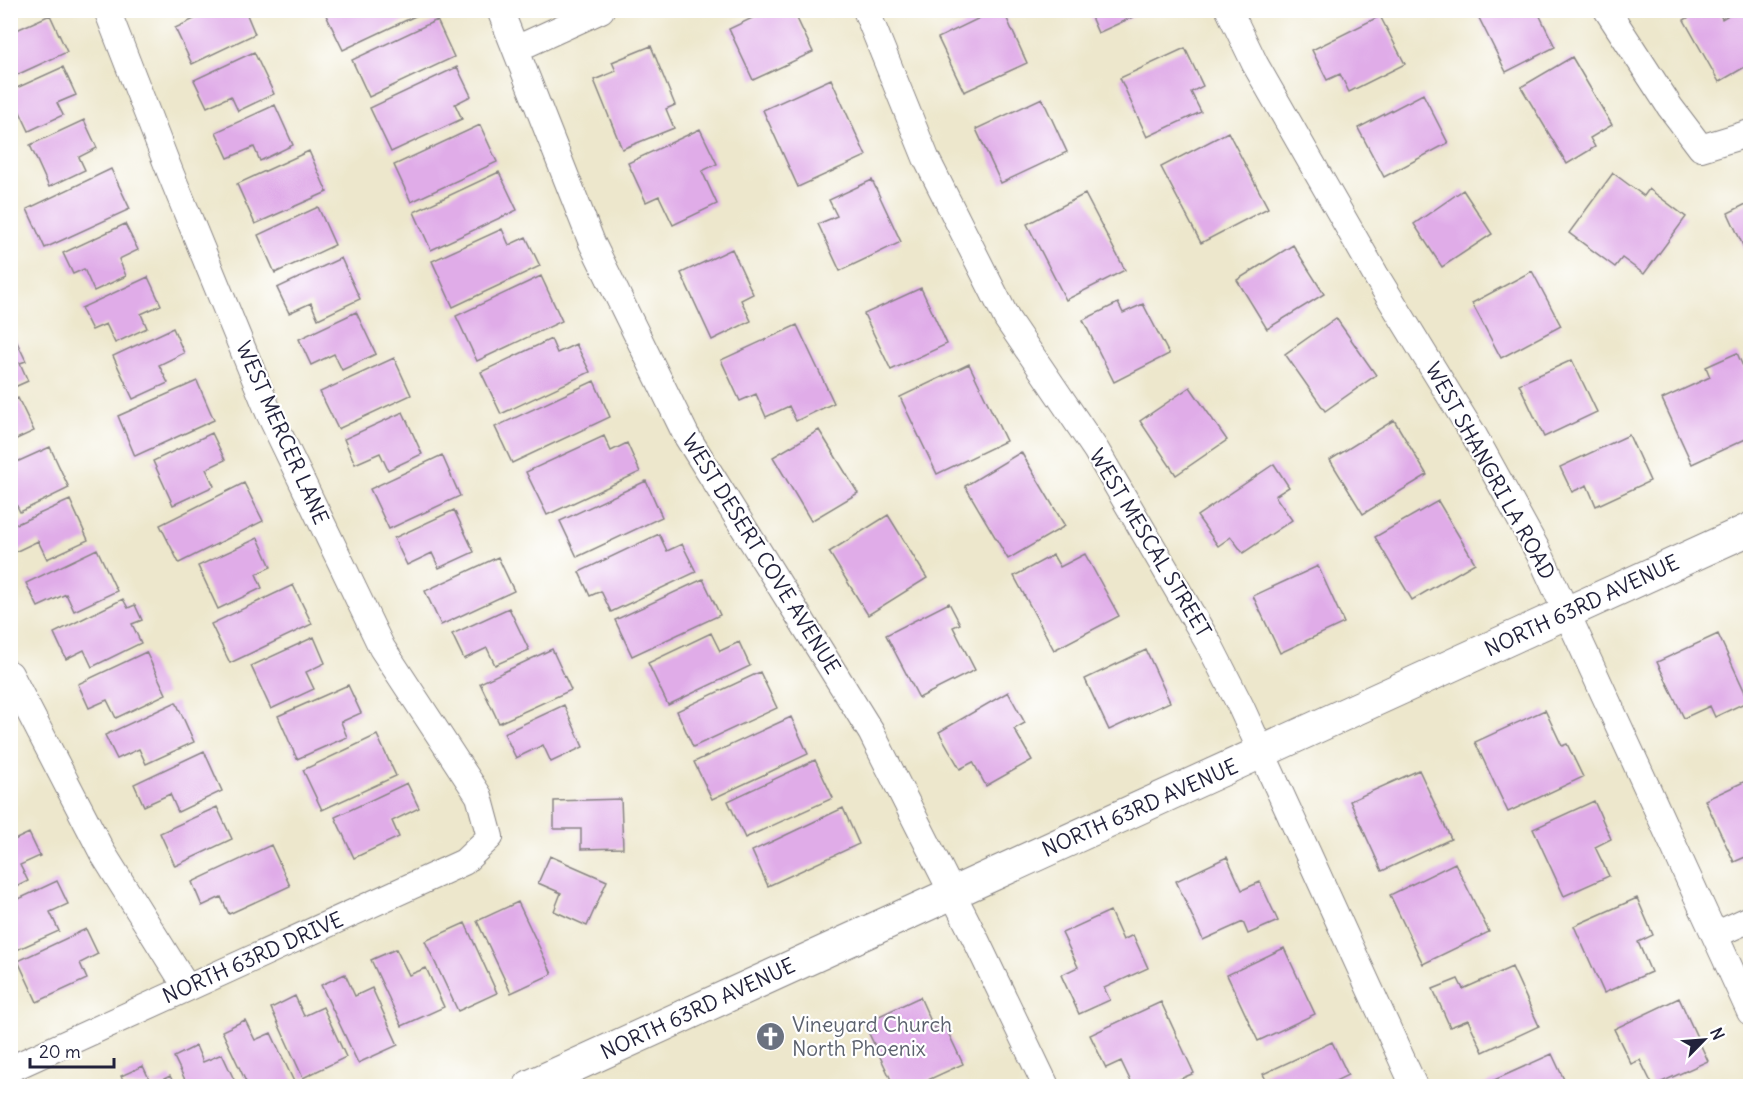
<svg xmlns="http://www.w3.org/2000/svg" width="1761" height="1097" font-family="Delius,sans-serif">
<rect width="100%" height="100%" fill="#fff"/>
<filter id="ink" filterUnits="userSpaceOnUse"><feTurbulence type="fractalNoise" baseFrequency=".0167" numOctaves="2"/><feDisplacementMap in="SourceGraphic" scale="12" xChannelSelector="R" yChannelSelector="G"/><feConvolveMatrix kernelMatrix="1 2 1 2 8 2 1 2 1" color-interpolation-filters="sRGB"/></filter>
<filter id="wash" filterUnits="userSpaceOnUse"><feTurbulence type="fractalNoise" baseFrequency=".008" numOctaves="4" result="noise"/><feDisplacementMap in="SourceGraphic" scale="24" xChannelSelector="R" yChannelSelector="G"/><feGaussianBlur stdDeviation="1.35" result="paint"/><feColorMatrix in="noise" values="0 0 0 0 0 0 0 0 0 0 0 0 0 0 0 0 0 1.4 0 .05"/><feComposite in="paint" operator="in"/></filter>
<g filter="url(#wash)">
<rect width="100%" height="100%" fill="#ede7cc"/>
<g id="blocks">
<path fill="#e0ace8" d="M213 10H245L255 34 192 64 175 28Z
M330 10H428L343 50 325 13Z
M769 10H793L813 52 753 80 729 29Z
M996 10H1003L1027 63 964 92 938 38Z
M1088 10H1148L1098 33Z
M1475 10H1537L1555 47 1506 72Z
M1701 10H1718L1722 19 1737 10H1750V64L1719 82 1684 20Z
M50 15 67 52 10 78V33Z
M1380 16 1405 64 1349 92 1340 74 1327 80 1312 50Z
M437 20 454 57 369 97 352 60Z
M651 46 675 105 666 109 674 128 622 149 594 80 616 71 612 62Z
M1185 48 1203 86 1191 92 1201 112 1147 137 1120 78Z
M254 52 274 94 238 111 231 96 207 107 194 80Z
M1572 57 1612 125 1590 138 1595 147 1567 164 1521 87Z
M63 67 76 95 57 103 63 115 29 131 20 112 10 117V91Z
M457 67 471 96 455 104 462 119 391 152 370 108Z
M831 79 866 156 798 187 763 110Z
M1423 94 1448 143 1384 177 1358 128Z
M1042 98 1067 152 1001 183 976 129Z
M275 105 293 145 260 161 254 147 228 158 216 132Z
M84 120 97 148 79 157 85 170 49 187 30 145Z
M480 125 497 162 411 202 394 165Z
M700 129 717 164 702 171 717 204 673 225 659 196 646 202 628 163Z
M1228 132 1268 208 1201 243 1161 167Z
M309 151 327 192 255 224 237 184Z
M111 169 130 209 45 248 27 209Z
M499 172 517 210 431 250 414 212Z
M1613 173 1644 196 1649 189 1686 217 1644 274 1622 258 1615 267 1569 233Z
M872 180 901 242 840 271 818 224 837 216 829 200Z
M1463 190 1492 234 1442 267 1414 224Z
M1085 194 1125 270 1066 300 1027 224Z
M1750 202V261L1728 213Z
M318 207 335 245 275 273 258 235Z
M125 224 138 250 119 259 126 276 94 291 84 269 73 274 63 253Z
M502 229 509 245 526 237 540 266 453 307 432 261Z
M1293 245 1324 294 1267 329 1237 280Z
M732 249 753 294 741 300 751 321 712 340 681 273Z
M341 258 360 299 318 319 311 303 289 313 277 288Z
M1532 271 1561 326 1501 358 1472 303Z
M541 276 562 321 477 361 456 316Z
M148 277 161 305 141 314 147 328 115 343 106 324 92 330 81 308Z
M921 288 947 344 891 370 864 314Z
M1118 303 1123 313 1143 304 1169 354 1114 382 1083 320Z
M356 312 376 354 342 370 334 354 311 365 299 339Z
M1336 318 1376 375 1325 411 1285 354Z
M797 325 834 403 796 421 789 406 766 417 756 394 740 401 721 360Z
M173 328 184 353 159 365 168 383 133 399 113 356Z
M15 338 26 361 20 363 28 381 10 389V340Z
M551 339 557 353 576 344 590 372 501 414 481 372Z
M1737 353 1750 382V437L1692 464 1662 399 1710 377 1706 367Z
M394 358 411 395 338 429 320 392Z
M1572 360 1597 412 1544 437 1519 384Z
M969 364 1006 441 937 474 900 397Z
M197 381 214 420 135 456 118 416Z
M594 381 610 417 512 463 495 427Z
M1190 387 1227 440 1176 475 1140 421Z
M18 398 34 431 10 442V402Z
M403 412 422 454 388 470 380 453 355 464 344 439Z
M1394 420 1427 475 1363 514 1330 460Z
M819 430 858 493 811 521 773 457Z
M212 433 225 460 206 469 214 486 173 505 153 461Z
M1629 435 1650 481 1596 506 1587 485 1572 492 1560 467Z
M604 436 611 451 627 443 640 472 547 515 526 472Z
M50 447 69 488 20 512 10 492V465Z
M1021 452 1065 526 1008 559 965 486Z
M442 455 460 496 389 529 370 489Z
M1274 464 1289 487 1275 496 1292 520 1243 553 1231 537 1218 546 1197 516Z
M646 481 662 517 577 557 560 521Z
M244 483 263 521 179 563 160 525Z
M70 500 88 540 47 559 38 541 13 553 10 546V527Z
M1438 501 1475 563 1412 600 1375 537Z
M454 510 474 552 439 568 432 553 407 565 394 538Z
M888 515 927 578 868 615 829 552Z
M659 534 667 551 682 544 696 572 611 612 601 591 590 596 579 572Z
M258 538 271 567 256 574 262 588 218 609 198 566Z
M97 549 117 591 74 611 66 594 38 607 26 583Z
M1085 554 1119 616 1054 650 1014 576 1053 555 1060 567Z
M498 557 514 591 441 625 425 591Z
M1318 566 1344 623 1280 653 1253 596Z
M703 579 720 615 632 656 615 620Z
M293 585 312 624 230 663 211 624Z
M123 599 128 608 135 605 142 620 132 624 141 643 92 667 84 650 66 659 54 633Z
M949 603 960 624 953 627 975 670 919 698 886 635Z
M509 608 529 650 495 665 487 648 464 659 452 634Z
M711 633 720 651 739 642 750 666 668 705 648 663Z
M1718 634 1749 701 1715 717 1710 706 1684 718 1657 662Z
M314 637 325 663 306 672 314 689 271 709 251 666Z
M552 649 571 690 499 723 480 683Z
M1146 650 1170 702 1109 730 1085 679Z
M146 652 166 694 116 718 107 700 89 708 78 684Z
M760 672 777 708 693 747 677 711Z
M348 685 361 713 341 722 347 737 297 759 278 716Z
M1008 692 1025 723 1014 729 1032 760 986 786 973 762 960 769 939 732Z
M176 702 194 742 146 764 139 749 117 759 105 735Z
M564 705 583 747 551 762 543 745 516 758 504 733Z
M1545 710 1562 746 1567 744 1583 777 1508 812 1475 742Z
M791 717 808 754 712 799 694 762Z
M377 735 396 776 322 810 303 770Z
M204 751 222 791 178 812 170 794 144 806 134 784Z
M815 760 833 798 745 838 728 801Z
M1419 770 1451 839 1382 871 1350 801Z
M1750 779V855L1734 862 1705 800Z
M407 783 419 808 392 821 399 837 354 858 335 817Z
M621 799 623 848 581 849V829H554V801Z
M1594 801 1611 839 1595 847 1609 876 1564 896 1533 829Z
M217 807 232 839 175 866 160 833Z
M843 808 859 844 768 886 752 851Z
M29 833 40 856 20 865 28 881 10 890V842Z
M271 845 290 886 229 914 221 897 202 906 192 882Z
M550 856 607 881 587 926 554 911 561 893 538 883Z
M1227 857 1242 890 1260 882 1278 921 1248 934 1243 922 1203 940 1176 881Z
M1455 863 1489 932 1423 964 1390 895Z
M57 881 68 904 50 912 59 931 10 953V903Z
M1637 898 1653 935 1638 942 1651 972 1604 993 1574 926Z
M518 902 552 974 511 993 477 921Z
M1110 911 1123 940 1133 935 1148 968 1104 988 1110 1000 1079 1014 1061 975 1078 967 1062 933Z
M465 923 497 993 458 1011 425 941Z
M86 929 98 954 80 963 87 979 37 1002 18 961Z
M1284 948 1315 1014 1258 1041 1227 975Z
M396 949 409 975 426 968 444 1007 402 1026 371 960Z
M1512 967 1539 1026 1483 1052 1468 1020 1450 1027 1433 989 1458 979 1463 989Z
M345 974 355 996 372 988 398 1045 358 1063 321 985Z
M295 996 304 1016 323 1007 346 1057 303 1078 271 1008Z
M920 997 934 1028 944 1024 963 1064 915 1086H894L864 1023Z
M1679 998 1708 1061 1653 1086 1640 1060 1631 1064 1614 1029Z
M1161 1002 1194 1073 1164 1086H1133L1121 1061 1106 1068 1090 1035Z
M245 1020 255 1040 271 1033 296 1086H248L222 1031Z
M1332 1042 1348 1075 1329 1084 1330 1086H1269L1263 1074Z
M196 1046 203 1062 222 1054 237 1086H188L174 1057Z
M1552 1054 1567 1086H1481Z
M143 1066 152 1085 170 1076 175 1086H126L121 1076Z"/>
</g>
</g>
<g filter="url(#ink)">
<use href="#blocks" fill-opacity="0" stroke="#888484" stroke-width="1.5"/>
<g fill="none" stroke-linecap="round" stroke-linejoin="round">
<defs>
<path id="minor" d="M500 10 592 243 686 435 871 732 976 940 1046 1086
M866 10 926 158 1007 319 1096 450 1209 644 1241 707 1414 1086
M1229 10 1255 64 1375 274 1472 432 1541 557 1750 1012
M1607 10 1670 107 1701 148 1750 133
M516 49 601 10
M10 674 102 852 187 988
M1715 935 1750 919
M10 1069 464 862 490 837 479 796 382 648 269 413 170 172 107 10"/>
<path id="tertiary" d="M530 1086 1750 529"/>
</defs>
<use href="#minor" stroke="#888484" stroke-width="28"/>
<use href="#tertiary" stroke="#888484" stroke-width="34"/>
<use href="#minor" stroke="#fff" stroke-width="26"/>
<use href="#tertiary" stroke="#fff" stroke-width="32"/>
</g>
</g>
<defs>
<symbol id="church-disc" viewBox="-11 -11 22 22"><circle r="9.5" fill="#6b7280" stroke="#fff"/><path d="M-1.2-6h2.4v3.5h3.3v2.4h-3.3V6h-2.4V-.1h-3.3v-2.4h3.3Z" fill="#fff"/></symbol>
</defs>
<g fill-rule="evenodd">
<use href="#church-disc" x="754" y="1020" width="33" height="33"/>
</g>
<g text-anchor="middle" stroke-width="4.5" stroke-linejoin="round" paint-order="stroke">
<g font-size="21" fill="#22223b" stroke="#fff">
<text transform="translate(282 433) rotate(66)" y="7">WEST MERCER LANE</text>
<text transform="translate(1490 471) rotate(61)" y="7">WEST SHANGRI LA ROAD</text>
<text transform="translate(1150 543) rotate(59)" y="7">WEST MESCAL STREET</text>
<text transform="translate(761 554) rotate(58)" y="7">WEST DESERT COVE AVENUE</text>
<text transform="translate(1582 606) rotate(-25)" y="7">NORTH 63RD AVENUE</text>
<text transform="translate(1140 808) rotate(-24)" y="7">NORTH 63RD AVENUE</text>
<text transform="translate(253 958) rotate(-24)" y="7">NORTH 63RD DRIVE</text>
<text transform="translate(698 1009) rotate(-25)" y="7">NORTH 63RD AVENUE</text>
</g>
<g font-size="21" fill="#5b616d" stroke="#fff" text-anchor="start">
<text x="792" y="1032">Vineyard Church<tspan x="792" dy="24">North Phoenix</tspan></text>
</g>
</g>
<rect width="1761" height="1097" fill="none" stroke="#fff" stroke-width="36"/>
<g transform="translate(1704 1040) rotate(65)" stroke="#ffffff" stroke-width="4.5" paint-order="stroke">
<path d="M0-4.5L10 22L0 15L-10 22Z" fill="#22223b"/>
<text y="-9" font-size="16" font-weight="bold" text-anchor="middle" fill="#22223b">N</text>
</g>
<path d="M30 1058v9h84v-9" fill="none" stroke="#22223b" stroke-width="3"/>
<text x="39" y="1058" font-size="18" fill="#22223b" stroke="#ffffff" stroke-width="4.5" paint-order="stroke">20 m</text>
</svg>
